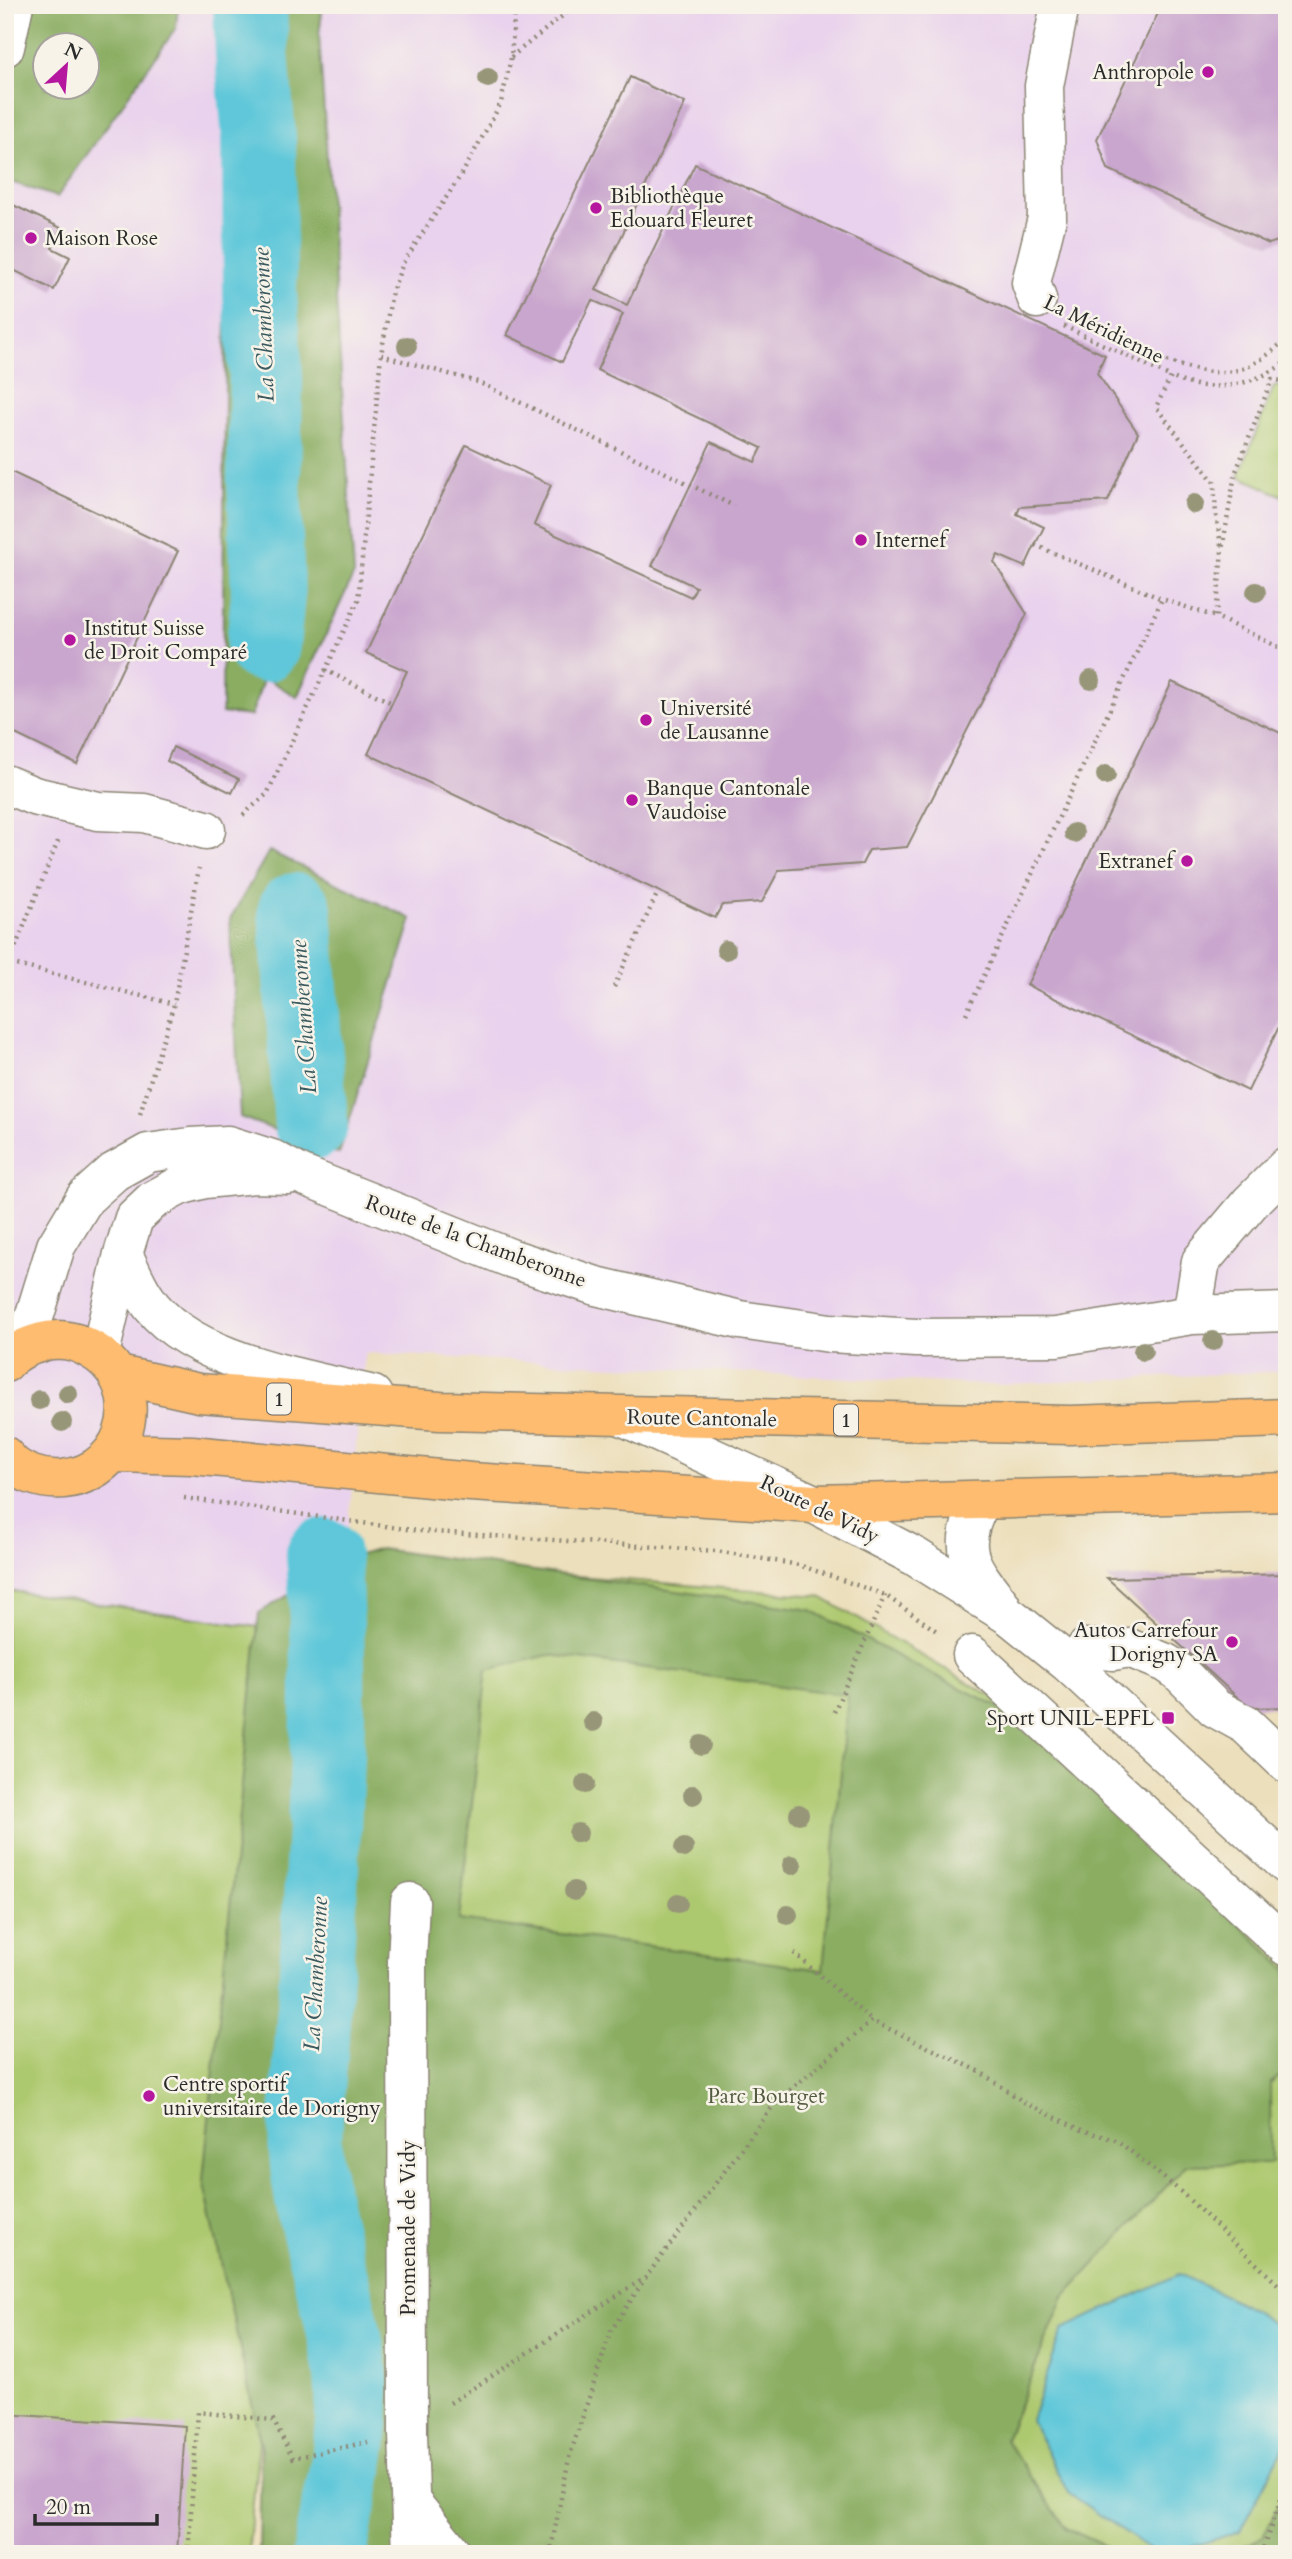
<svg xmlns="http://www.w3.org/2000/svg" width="1292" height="2559" font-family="Cardo,serif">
<rect width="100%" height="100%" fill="#f7f3e8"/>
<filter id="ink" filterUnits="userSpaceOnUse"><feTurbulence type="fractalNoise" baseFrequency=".0143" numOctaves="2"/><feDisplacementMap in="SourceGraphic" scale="14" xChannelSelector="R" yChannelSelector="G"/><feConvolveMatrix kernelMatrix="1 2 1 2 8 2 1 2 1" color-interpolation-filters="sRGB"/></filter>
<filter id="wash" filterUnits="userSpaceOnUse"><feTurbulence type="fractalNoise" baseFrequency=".00686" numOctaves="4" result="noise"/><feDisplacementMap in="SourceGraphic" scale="28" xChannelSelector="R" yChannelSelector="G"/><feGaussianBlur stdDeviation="1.57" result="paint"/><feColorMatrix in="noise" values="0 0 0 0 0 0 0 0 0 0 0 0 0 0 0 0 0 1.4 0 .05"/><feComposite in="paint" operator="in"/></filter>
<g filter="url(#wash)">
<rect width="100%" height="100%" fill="#ecdfbc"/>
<path fill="#e9d2ed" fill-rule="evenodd" d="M5 5H1287V1371L988 1385 365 1353 248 2554H5ZM46 46H88V88H46Z"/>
<path fill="#adc970" stroke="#6c7a4e" stroke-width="2" d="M1274 386 1287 388V498L1239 476Z
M323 1555 819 1596 1031 1719 1287 1961V2554H330L327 1746 248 2554H5V1590L327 1637Z"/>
<path fill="#8aad62" stroke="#5a6c46" stroke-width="2" fill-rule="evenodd" d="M5 5H178L176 28 57 197 5 180ZM46 46H88V88H46Z
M242 5H323L319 35 354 574 297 697 264 677 251 716 222 713 228 91Z
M269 851 412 919 339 1154 240 1117 230 919Z
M380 1549 811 1610 912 1664 1028 1721 1287 1970V2070L1270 2084 1271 2163 1186 2165 1064 2297 1005 2439 1066 2528 1123 2554H259L261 2445 203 2180 259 1613 349 1558ZM549 1655 848 1695 823 1970 459 1920 487 1670Z
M1287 2487V2554H1228L1263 2537Z"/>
<path fill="#5ec7d9" stroke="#447982" stroke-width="2" d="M1179 2274 1240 2303 1287 2332V2442L1240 2531 1171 2554H1157L1068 2493 1031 2420 1063 2329Z"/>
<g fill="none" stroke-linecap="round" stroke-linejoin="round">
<path stroke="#5ec7d9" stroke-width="74" d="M250 5 252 55 259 138 260 293 266 377 264 480 268 595 263 645
M295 910 311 1124
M323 1555C335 1699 323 1844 315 1989 313 2022 311 2056 308 2089 307 2110 304 2132 306 2153 311 2229 343 2300 351 2376 358 2438 340 2493 330 2554"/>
</g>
<g id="blocks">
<path fill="#c9a6ce" d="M1162 5H1287V238L1269 244 1108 169 1097 139Z
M630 77 685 103 596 290 627 305 695 164 1105 355 1097 373 1138 433 1108 501 1020 507 1017 514 1044 527 1035 545 1025 567 998 555 994 562 1027 614 907 847 869 850 862 864 779 870 762 902 722 905 715 918 368 754 407 671 366 653 466 445 551 485 534 525 691 597 696 587 652 566 711 442 755 462 762 448 597 370 623 314 592 300 562 362 507 335Z
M9 203 61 228 52 248 70 257 54 290 5 266V210Z
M5 469 178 551 77 764 5 729Z
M1172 682 1287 736V1010L1248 1091 1027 985Z
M173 747 239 779 232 793 167 761Z
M1287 1574V1707L1249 1708 1107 1578Z
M5 2414 185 2426 177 2554H5Z"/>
</g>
</g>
<g filter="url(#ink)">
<use href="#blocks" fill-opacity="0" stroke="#8c8574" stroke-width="2"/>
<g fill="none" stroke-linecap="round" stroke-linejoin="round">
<defs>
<path id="minor" d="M5 47 14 5
M1037 299 1031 283 1047 218 1044 86 1060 5
M5 784 34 796 98 811 144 813 206 830
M123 1254C130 1268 136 1284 145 1297 185 1361 304 1378 373 1395
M1192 1315 1201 1261 1250 1203 1287 1166
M25 1347 56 1246 85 1198 114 1172 148 1153 190 1147 228 1145 272 1159 302 1175 510 1258 596 1286 740 1320 830 1333 916 1338 1056 1337 1192 1315 1287 1312
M100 1354 123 1254 134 1218 153 1200 179 1186 205 1179 254 1174 288 1175
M622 1416 814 1504 914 1556 1011 1617 1068 1663 1287 1865
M981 1502C955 1549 970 1566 1001 1605
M1086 1648 1113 1651 1129 1648 1166 1663 1179 1672 1215 1708 1246 1725 1287 1764
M972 1655 1287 1947
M410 1902 407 1961 408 2434 412 2554
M411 2502 453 2554"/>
<path id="major" d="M5 1363C15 1351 28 1346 42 1342 57 1338 74 1340 88 1348 151 1380 133 1472 63 1479 43 1481 17 1473 5 1456
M119 1375 199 1393 440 1411 1070 1425 1287 1418
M113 1453 192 1455 471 1482 814 1504 1287 1492"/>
</defs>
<use href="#minor" stroke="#8c8574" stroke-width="41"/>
<use href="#major" stroke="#8c8574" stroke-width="41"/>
<path stroke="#8c8574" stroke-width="4.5" stroke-dasharray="2 5" stroke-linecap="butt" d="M511 57 576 5
M1072 316C1115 336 1185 380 1233 371 1255 367 1271 353 1287 338
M1064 326 1171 377
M381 355 478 382 734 506
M1287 382 1272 379 1235 474 1222 550 1216 617 1287 651
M1035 545 1162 599
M1221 545 1216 515 1214 482 1156 407 1171 377C1208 395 1255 386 1287 361
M325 670 392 703
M1284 735 1287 728
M243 815 267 794 358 601 381 355 392 292 403 263 463 172 501 103 511 58 515 5
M58 841 9 963 174 1004
M614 987 658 892
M966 1014 1162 599 1216 617
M140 1114 174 1004 199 868
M184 1498 420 1531 716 1551 799 1565 885 1595 938 1632
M834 1712 885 1595
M794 1953 872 2021
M450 2403 643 2279
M40 2554 41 2547
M188 2554 198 2412 273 2420 293 2458 368 2442
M550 2554 569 2458 611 2331 646 2277 776 2102 872 2021 979 2071 1025 2103 1082 2130 1118 2141 1179 2190 1287 2293
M1261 2554 1287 2482"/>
<use href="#minor" stroke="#fff" stroke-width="38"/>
<use href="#major" stroke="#fdbc70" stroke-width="38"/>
</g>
<g fill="#979678">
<circle cx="488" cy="78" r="10"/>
<circle cx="407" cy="346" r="10"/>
<circle cx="1194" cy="504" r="10"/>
<circle cx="1256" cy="592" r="10"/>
<circle cx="1091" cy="680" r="10"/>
<circle cx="1106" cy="775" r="10"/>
<circle cx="1074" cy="833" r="10"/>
<circle cx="726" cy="950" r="10"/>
<circle cx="1213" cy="1341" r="10"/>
<circle cx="1143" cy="1351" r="10"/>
<circle cx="68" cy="1394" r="10"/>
<circle cx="39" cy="1400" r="10"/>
<circle cx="62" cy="1422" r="10"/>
<circle cx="593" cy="1722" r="10"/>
<circle cx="701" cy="1745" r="10"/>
<circle cx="585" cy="1784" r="10"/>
<circle cx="693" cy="1795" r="10"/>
<circle cx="799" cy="1814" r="10"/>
<circle cx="578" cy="1833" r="10"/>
<circle cx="684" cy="1848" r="10"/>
<circle cx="792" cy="1865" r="10"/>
<circle cx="574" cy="1891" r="10"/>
<circle cx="678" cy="1903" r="10"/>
<circle cx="788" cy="1915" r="10"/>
</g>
</g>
<g fill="#b5179e" stroke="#f7f3e8" stroke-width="2.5">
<circle cx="1208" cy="72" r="7"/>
<circle cx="596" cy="208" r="7"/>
<circle cx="31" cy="238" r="7"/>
<circle cx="861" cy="540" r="7"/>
<circle cx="70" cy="640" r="7"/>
<circle cx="646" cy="720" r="7"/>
<circle cx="632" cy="800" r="7"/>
<circle cx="1187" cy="861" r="7"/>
<circle cx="1232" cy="1642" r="7"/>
<rect x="1161" y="1711" width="14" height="14" rx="3.5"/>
<circle cx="149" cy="2096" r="7"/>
</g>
<g text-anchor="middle" stroke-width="5" stroke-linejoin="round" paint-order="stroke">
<g fill="#f7f3e8" stroke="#686764" stroke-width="2">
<rect x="267" y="1383.5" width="24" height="31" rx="5"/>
<rect x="834" y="1404.5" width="24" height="31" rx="5"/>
</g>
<g font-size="19" font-weight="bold" fill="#2b2b2b">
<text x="279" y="1406">1</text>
<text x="846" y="1427">1</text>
</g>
<g font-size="21" fill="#2b2b2b" stroke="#f7f3e8" text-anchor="start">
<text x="1194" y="79" text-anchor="end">Anthropole</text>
<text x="610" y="203">Bibliothèque<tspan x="610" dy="24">Edouard Fleuret</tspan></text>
<text x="45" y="245">Maison Rose</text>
<text x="875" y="547">Internef</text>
<text x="84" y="635">Institut Suisse<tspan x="84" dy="24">de Droit Comparé</tspan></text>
<text x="660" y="715">Université<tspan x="660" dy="24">de Lausanne</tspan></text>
<text x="646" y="795">Banque Cantonale<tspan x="646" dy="24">Vaudoise</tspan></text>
<text x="1173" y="868" text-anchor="end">Extranef</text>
<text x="1218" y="1637" text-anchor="end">Autos Carrefour<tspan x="1218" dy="24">Dorigny SA</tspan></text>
<text x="1154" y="1725" text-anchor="end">Sport UNIL-EPFL</text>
<text x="163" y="2091">Centre sportif<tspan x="163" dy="24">universitaire de Dorigny</tspan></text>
</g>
<g font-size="21" fill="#2b2b2b" stroke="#f7f3e8">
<text transform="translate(1104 329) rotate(26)" y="7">La Méridienne</text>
<text transform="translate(476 1241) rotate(20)" y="7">Route de la Chamberonne</text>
<text transform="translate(702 1418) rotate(1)" y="7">Route Cantonale</text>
<text transform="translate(820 1509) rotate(26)" y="7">Route de Vidy</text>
<text transform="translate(408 2228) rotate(-90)" y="7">Promenade de Vidy</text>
</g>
<g font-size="21" fill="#525a40" stroke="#f7f3e8">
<text x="766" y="2103">Parc Bourget</text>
</g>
<g font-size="23" font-style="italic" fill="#3a5a5f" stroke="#f7f3e8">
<text transform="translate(263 325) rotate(-92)" y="8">La Chamberonne</text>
<text transform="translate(303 1017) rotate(-94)" y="8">La Chamberonne</text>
<text transform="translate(315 1974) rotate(-87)" y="8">La Chamberonne</text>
</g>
</g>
<rect width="1292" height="2559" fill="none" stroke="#f7f3e8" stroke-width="28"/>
<g transform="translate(66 66) rotate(26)"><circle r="33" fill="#f7f3e8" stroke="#a5a39c" stroke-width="2"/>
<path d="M0-5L12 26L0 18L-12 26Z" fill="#b5179e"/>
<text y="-10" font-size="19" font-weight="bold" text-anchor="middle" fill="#2b2b2b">N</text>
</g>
<path d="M35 2514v10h122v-10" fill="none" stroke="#2b2b2b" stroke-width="3.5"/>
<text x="46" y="2514" font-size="21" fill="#2b2b2b" stroke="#f7f3e8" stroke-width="5" paint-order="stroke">20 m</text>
</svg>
